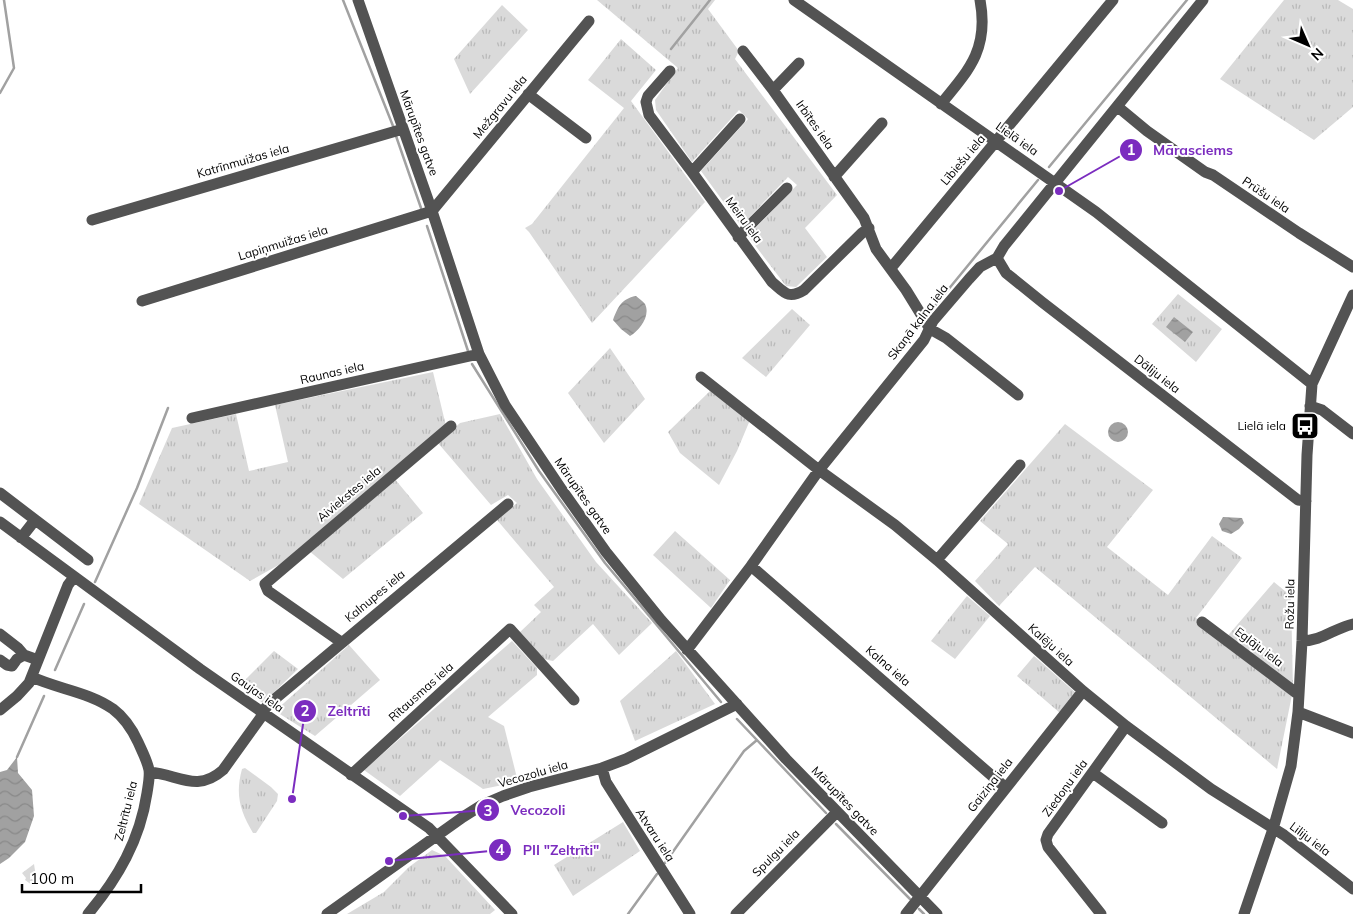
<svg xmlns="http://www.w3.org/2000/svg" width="1353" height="914" font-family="Mulish,sans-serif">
<defs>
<pattern id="grass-tufts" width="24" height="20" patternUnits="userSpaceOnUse" patternTransform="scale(1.25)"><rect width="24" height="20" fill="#dadada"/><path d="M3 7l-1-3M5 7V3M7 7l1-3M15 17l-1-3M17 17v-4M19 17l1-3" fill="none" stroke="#b9b9b9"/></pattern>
<pattern id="water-waves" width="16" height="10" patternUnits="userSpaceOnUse" patternTransform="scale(1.25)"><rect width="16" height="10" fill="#a1a1a1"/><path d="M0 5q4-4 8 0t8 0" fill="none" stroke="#898989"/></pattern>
</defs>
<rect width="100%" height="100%" fill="#fff"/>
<path fill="url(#grass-tufts)" d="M597 0H715L708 9 739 51 735 59 837 195 805 228 827 257 796 287 786 286 748 236 797 185 788 177 741 226 701 171 748 119 739 110 692 162 656 110 655 100 678 68Z
M1284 0H1338L1353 9V107L1314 140 1220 79Z
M502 5 528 30 470 94 454 59Z
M621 39 656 70 631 101 705 202 592 323 529 232 525 228 532 224 624 108 588 80Z
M1178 294 1222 329 1196 362 1152 324Z
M792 309 810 325 766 377 742 358Z
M610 348 645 399 604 443 568 393Z
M433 372 446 426 284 562 250 581 139 504 172 428 236 414 249 471 288 462 275 405Z
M710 391 750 420 737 451 719 485 680 453 668 432Z
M500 414 537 479 596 562 652 623 619 655 593 624 553 661 543 659 519 633 541 612 534 605 554 587 497 520 517 503 508 495 491 505 438 443 460 423Z
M1065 424 1153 490 1107 547 1168 595 1212 536 1242 558 1196 618 1225 639 1274 582 1291 596 1293 690 1277 769 1035 567 999 606 975 581 1008 544 980 521Z
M394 478 423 513 343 579 308 550Z
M675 531 730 580 711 608 653 555Z
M967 596 990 616 955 659 931 641Z
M512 641 537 668V675L488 717 504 726 518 782 483 789 440 760 400 796 364 770Z
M349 645 380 680 315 736 275 711Z
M274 651 298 669 263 703 239 686Z
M676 651 715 704 635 741 620 701Z
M1034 656 1076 693 1060 713 1017 676Z
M245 768 271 787 278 794 277 801 256 833H253C240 811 235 795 242 769Z
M623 822 640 851 573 896 554 865Z
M432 850 445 856 495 910 490 914H347L384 892 409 867Z
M34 864 37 884 32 885 25 880 26 878 22 873Z"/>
<path fill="url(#water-waves)" d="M636 296C639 299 643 301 645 304 651 316 639 331 630 336L621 329 613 320C618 307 621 299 636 296Z
M1174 317 1193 332 1185 342 1166 327Z
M1108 432a10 10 0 1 1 20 0a10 10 0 1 1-20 0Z
M1223 517 1242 518 1244 523 1239 529 1231 534 1222 531 1219 524Z
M17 757 18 773 32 790 34 816 25 842 9 858 0 864V772L7 770Z"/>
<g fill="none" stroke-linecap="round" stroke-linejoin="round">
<path stroke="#a1a1a1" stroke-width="2.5" d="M343 0 393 126
M671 49 710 0
M0 93 14 68 4 0
M396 136 421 208
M1049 167 1187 0
M427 226 468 351
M929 313 1038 180
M472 364 539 471 605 563 721 702
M95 582 137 488 168 408
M55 670 84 604
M737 719 826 813
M17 757 44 696
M836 824 910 899
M665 863 744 751 757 740
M919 909 924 914
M628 914 657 874"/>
<path stroke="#535353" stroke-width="11" d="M358 0 432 211 479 354 505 405 562 490 606 552 661 620 786 759 937 914
M794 0 1096 212 1312 384
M743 51 773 90 864 218 876 249 906 290 930 329 946 338 1018 395
M670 71 648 96 646 102 649 115 692 172 772 282C784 292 788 300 804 290L862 233 869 228
M773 90 799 63
M528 94 586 138
M941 104C970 69 989 48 980 0
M1118 107 1147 131 1205 172 1213 175 1299 233 1353 267
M692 172 740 119
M834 177 882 123
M92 220 403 129
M738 237 787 188
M997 258 1006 273 1042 302 1298 500 1306 501
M891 268 1113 0
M142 301 432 211 589 21
M701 377 819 470 895 525 937 560 1083 691 1126 726 1211 789 1284 835 1353 889
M1310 406 1322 410 1353 434
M192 418 479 354
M0 493 88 560
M0 522 200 669 429 828 512 914
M21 538 35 520
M937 560 1020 465
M751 566 1006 788
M1202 622 1299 695
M0 634 18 648 24 655 38 660
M1302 641C1321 641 1335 628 1353 624
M341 642 268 591 265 584 451 426
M687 650 751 566 819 470 924 340 933 321 969 279 980 267 997 258 1004 246 1203 0
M0 660 7 665 12 666 17 659 24 655
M32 677C58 689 89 692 113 709 125 718 132 729 138 742 142 751 147 760 149 770 150 777 148 786 147 793 140 840 118 878 88 914
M0 710 17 696 29 683 68 585 74 577
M262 712 270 703 508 504
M1298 712 1353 733
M602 768 606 782 690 914
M150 772C179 775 197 793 223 770L264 713
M1093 773 1162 823
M351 775 510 629 574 700
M327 914 463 817 482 805 503 796 529 787 602 768 626 759 737 704
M736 914 837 812
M906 914 1083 691
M1101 914 1048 847 1046 840 1048 834 1126 726
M1244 914 1273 829 1291 766 1298 712 1302 641 1307 455 1312 384 1353 295"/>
</g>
<defs>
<symbol id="bus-square" viewBox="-11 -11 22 22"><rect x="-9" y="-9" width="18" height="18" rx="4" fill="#000" stroke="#fff"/><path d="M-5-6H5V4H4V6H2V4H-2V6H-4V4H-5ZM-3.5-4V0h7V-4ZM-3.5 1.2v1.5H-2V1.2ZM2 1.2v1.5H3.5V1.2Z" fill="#fff"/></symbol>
</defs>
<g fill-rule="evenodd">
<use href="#bus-square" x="1289" y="410" width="32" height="32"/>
</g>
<g text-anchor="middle" stroke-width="4" stroke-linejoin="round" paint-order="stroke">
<g font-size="12" fill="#000" stroke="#fff">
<text transform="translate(500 107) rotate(-51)" y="4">Mežgravu iela</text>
<text transform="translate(815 125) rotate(55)" y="4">Irbītes iela</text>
<text transform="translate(419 133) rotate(70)" y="4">Mārupītes gatve</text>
<text transform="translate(1017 139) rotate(35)" y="4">Lielā iela</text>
<text transform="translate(963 160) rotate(-50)" y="4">Lībiešu iela</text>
<text transform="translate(243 161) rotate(-16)" y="4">Katrīnmuižas iela</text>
<text transform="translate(1266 195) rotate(34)" y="4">Prūšu iela</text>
<text transform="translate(744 220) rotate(54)" y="4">Meiru iela</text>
<text transform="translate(283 243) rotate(-17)" y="4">Lapiņmuižas iela</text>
<text transform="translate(918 322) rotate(-53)" y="4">Skaņā kalna iela</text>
<text transform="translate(332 373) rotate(-13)" y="4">Raunas iela</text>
<text transform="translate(1157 374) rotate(38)" y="4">Dāliju iela</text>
<text transform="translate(349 494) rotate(-40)" y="4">Aiviekstes iela</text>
<text transform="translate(583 496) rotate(55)" y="4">Mārupītes gatve</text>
<text transform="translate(375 596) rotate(-40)" y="4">Kalnupes iela</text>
<text transform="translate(1290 604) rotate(-89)" y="4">Rožu iela</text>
<text transform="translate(1051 645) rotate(42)" y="4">Kalēju iela</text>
<text transform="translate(1259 647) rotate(37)" y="4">Eglāju iela</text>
<text transform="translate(888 666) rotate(41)" y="4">Kalna iela</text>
<text transform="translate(257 692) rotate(35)" y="4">Gaujas iela</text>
<text transform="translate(421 692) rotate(-42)" y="4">Rītausmas iela</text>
<text transform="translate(533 774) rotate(-16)" y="4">Vecozolu iela</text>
<text transform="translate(990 785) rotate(-52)" y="4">Gaiziņa iela</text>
<text transform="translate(1065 788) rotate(-54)" y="4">Ziedoņu iela</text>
<text transform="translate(845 801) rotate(46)" y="4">Mārupītes gatve</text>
<text transform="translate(126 811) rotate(-76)" y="4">Zeltrītu iela</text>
<text transform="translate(655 835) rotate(57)" y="4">Atvaru iela</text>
<text transform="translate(1310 839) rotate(37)" y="4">Liliju iela</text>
<text transform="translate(776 853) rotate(-45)" y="4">Spulgu iela</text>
</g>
<g font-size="12" fill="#000" stroke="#fff" text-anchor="end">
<text x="1286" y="430">Lielā iela</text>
</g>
</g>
<path fill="none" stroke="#7b2cbf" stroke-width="2" d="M1059 191L1131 150M292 799L305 711M403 816L488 810M389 861L500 850"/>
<g fill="#7b2cbf" stroke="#fff" stroke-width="2">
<circle cx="1059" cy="191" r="5"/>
<circle cx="292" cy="799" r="5"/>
<circle cx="403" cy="816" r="5"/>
<circle cx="389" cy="861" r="5"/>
<circle cx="1131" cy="150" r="12"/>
<circle cx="305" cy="711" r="12"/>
<circle cx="488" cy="810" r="12"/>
<circle cx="500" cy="850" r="12"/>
</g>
<g font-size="15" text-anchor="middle" font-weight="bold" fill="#fff">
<text x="1131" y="155">1</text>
<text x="305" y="716">2</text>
<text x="488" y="816">3</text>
<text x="500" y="855">4</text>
</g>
<g font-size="14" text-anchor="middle" font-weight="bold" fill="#7b2cbf" stroke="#fff" stroke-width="4" stroke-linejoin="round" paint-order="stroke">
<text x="1193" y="155">Mārasciems</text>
<text x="349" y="716">Zeltrīti</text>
<text x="538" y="815">Vecozoli</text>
<text x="561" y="855">PII "Zeltrīti"</text>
</g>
<g transform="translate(1308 45) rotate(135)" stroke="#ffffff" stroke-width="4" paint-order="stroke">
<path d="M0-4L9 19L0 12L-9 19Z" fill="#000000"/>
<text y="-8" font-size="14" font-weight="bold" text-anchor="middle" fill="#000000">N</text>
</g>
<path d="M22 884v8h119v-8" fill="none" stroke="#000000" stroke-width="2.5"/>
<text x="30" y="884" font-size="15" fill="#000000" stroke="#ffffff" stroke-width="4" paint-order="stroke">100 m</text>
</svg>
